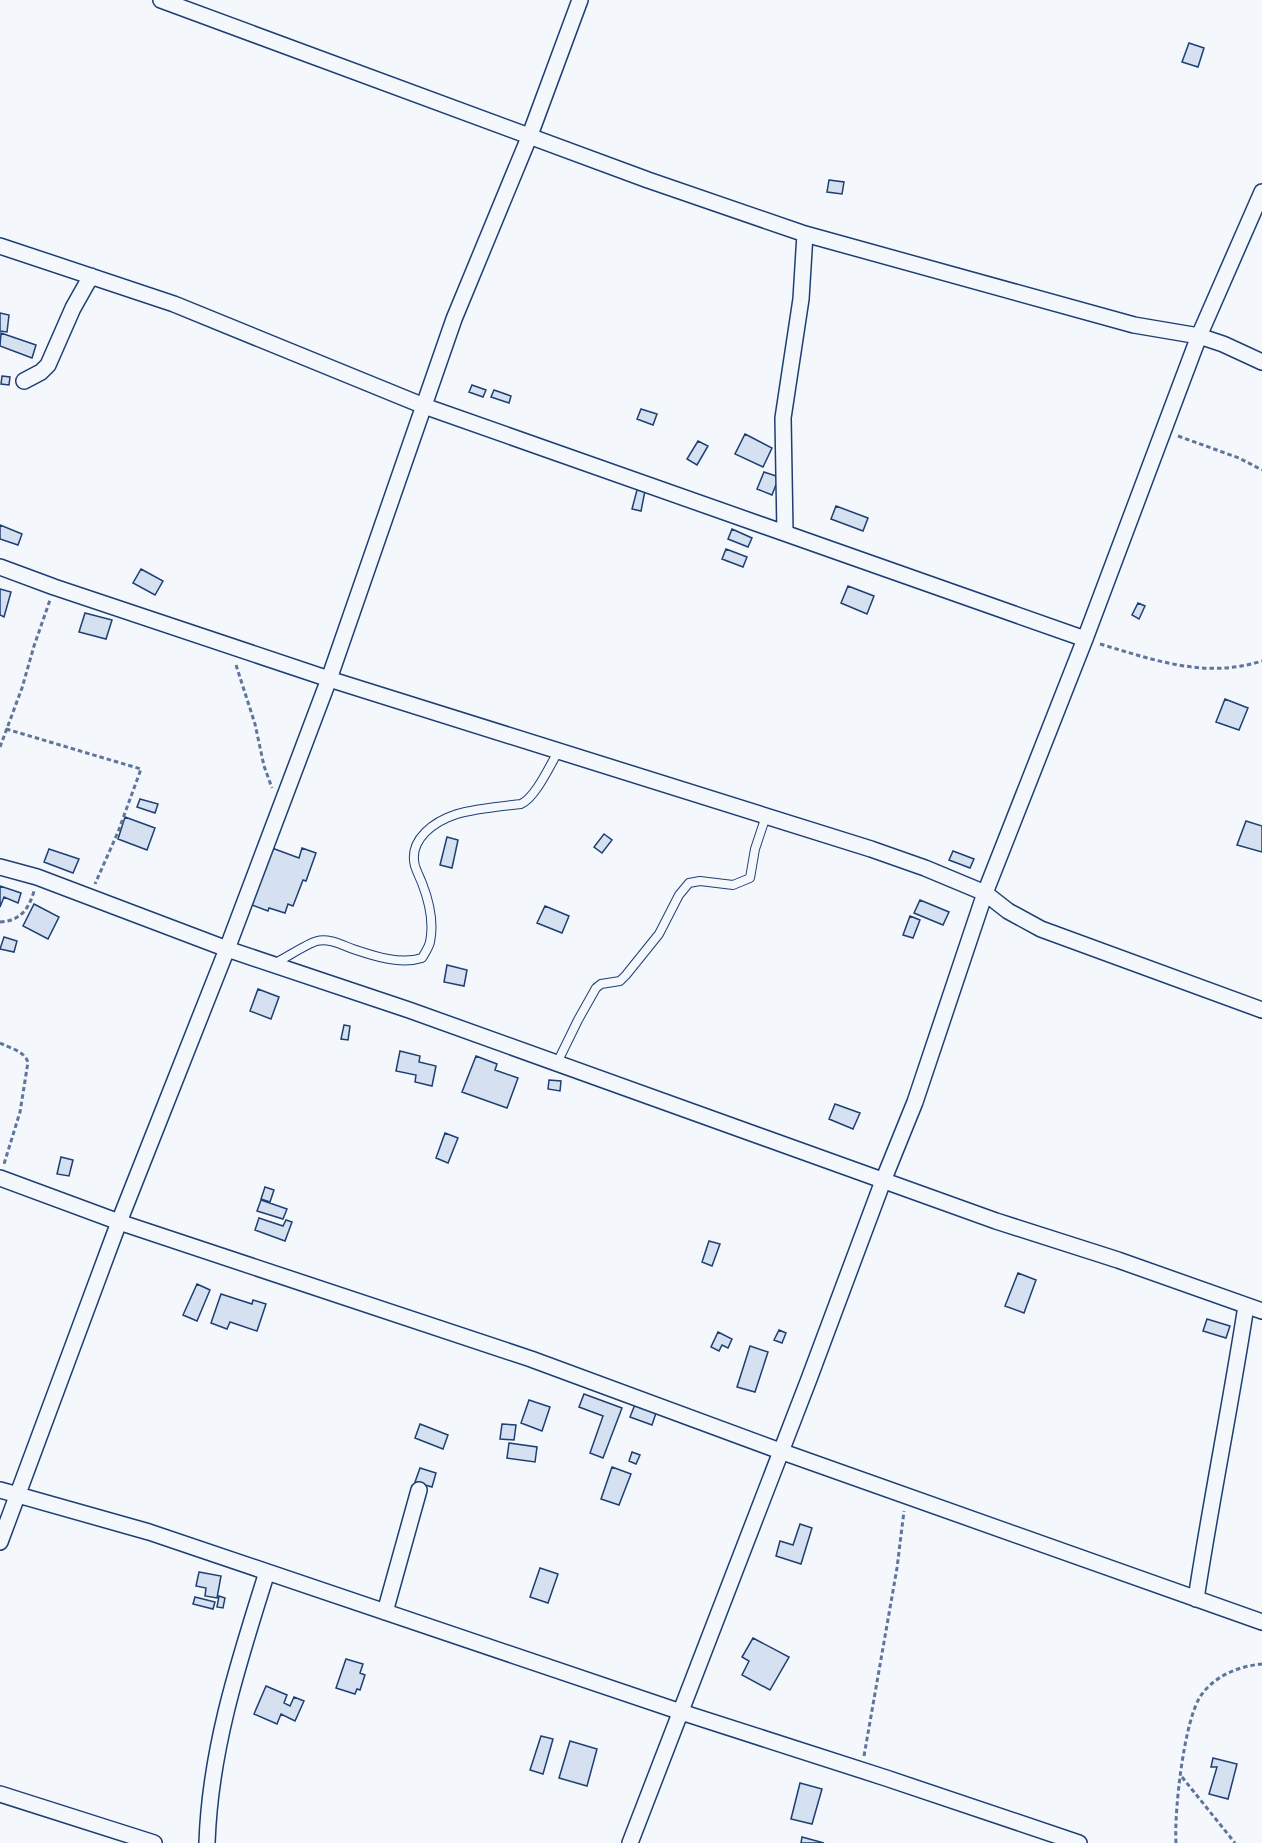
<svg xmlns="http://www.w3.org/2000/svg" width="1262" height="1843" font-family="'Sofia Sans Condensed',sans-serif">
<rect width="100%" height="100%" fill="#f4f7fb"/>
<path fill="#d5e0f0" stroke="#1d3f73" stroke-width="1.5" d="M1189 43 1204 48 1198 67 1182 62Z
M829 180 844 182 842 194 827 192Z
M0 313 9 315 7 332 0 331Z
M1 333 36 345 32 358 0 346Z
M2 376 10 377 9 385 1 384Z
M472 385 486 390 483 397 469 392Z
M494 390 511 396 509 403 491 397Z
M641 409 657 414 653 425 637 419Z
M745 434 772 448 763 467 735 454Z
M698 441 708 446 697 465 687 459Z
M764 472 779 477 772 495 757 489Z
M637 490 645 491 641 511 632 509Z
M836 506 868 518 863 531 831 519Z
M0 525 22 534 18 545 0 539Z
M732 529 752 538 748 547 728 539Z
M726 549 747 557 743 567 722 559Z
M141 569 163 581 155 595 133 583Z
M848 586 874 596 867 614 841 603Z
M0 589 11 592 4 617 0 615Z
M1138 603 1145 606 1139 619 1132 615Z
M85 613 112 620 106 639 79 632Z
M1225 699 1248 708 1239 730 1216 722Z
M140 799 158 804 155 813 137 807Z
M125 817 155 828 147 850 118 839Z
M1246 821 1262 826V852L1237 845Z
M604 834 612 840 602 853 594 847Z
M447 837 458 840 452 868 440 865Z
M272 848 299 858 302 848 316 853 306 881 303 880 293 906 288 904 285 913 269 908 268 911 252 905Z
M49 849 79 859 73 873 44 862Z
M953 851 974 859 970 868 949 860Z
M0 886 21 893 18 903 4 897 0 907Z
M920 900 949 912 943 925 914 913Z
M34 904 59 917 48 939 23 926Z
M545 906 569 916 562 933 537 923Z
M910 916 920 920 913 938 903 935Z
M4 937 17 941 14 952 0 949Z
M447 965 467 970 464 986 444 982Z
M258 989 279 997 271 1019 250 1011Z
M344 1025 350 1026 348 1040 341 1039Z
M400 1051 420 1056 419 1062 436 1066 432 1086 415 1082 416 1075 396 1071Z
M476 1056 497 1064 495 1070 518 1078 507 1108 462 1092Z
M549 1080 561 1081 560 1091 548 1089Z
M835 1104 860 1113 853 1129 829 1119Z
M445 1133 458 1138 448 1163 436 1158Z
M61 1157 73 1160 69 1176 57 1174Z
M265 1187 274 1190 270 1202 261 1199Z
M261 1200 287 1209 283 1219 257 1211Z
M259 1218 283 1226 286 1220 292 1222 285 1241 255 1230Z
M709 1241 720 1244 712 1266 702 1262Z
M1018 1273 1036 1280 1024 1313 1005 1306Z
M197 1284 210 1290 197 1321 183 1315Z
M221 1294 252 1304 253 1300 266 1304 257 1331 230 1322 227 1329 211 1323Z
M1207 1319 1230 1326 1226 1338 1203 1331Z
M779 1330 786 1333 782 1343 774 1340Z
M718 1332 732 1339 728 1348 722 1345 719 1351 711 1347Z
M750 1346 768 1352 755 1392 737 1387Z
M584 1394 622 1408 603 1458 590 1453 603 1416 579 1407Z
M529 1400 550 1407 542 1431 521 1423Z
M636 1402 657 1410 652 1425 630 1417Z
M420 1424 448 1435 443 1449 415 1438Z
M502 1424 516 1425 514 1440 500 1439Z
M509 1443 537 1447 535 1462 507 1458Z
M632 1452 640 1455 636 1464 629 1461Z
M612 1467 631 1474 619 1505 601 1499Z
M420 1468 436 1473 432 1487 415 1482Z
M800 1524 812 1528 801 1564 776 1556 780 1541 793 1545Z
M540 1568 558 1574 548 1603 530 1597Z
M199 1572 221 1576 217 1598 205 1596 206 1588 196 1586Z
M219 1596 225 1598 223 1608 217 1607Z
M195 1597 215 1602 213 1609 193 1604Z
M753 1638 789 1657 770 1690 742 1675 749 1661 742 1657Z
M346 1659 363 1664 360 1673 365 1675 360 1690 357 1689 355 1694 336 1688Z
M266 1686 287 1695 284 1703 290 1706 294 1697 304 1701 295 1721 281 1714 277 1724 254 1714Z
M541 1736 553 1739 543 1774 530 1770Z
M570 1741 597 1749 587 1786 559 1778Z
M1213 1758 1237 1764 1228 1799 1209 1794 1217 1767H1211Z
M800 1783 822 1789 812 1824 791 1819Z
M802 1837 824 1843H801Z"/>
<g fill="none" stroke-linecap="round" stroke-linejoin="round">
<defs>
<path id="lane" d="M275 963C286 958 306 944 317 941 329 938 342 945 353 949 374 956 400 965 422 958 425 953 429 947 430 942 434 923 429 901 422 883 420 878 417 872 415 866 408 839 435 821 457 814 473 809 503 806 521 804 536 797 550 765 559 750
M557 1063 578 1020 596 988 601 984 620 981 626 975 659 934 679 895 689 883 700 881 733 885 750 878 755 849 766 816"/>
<path id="street" d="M161 0 648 180 805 234 1134 325 1199 336 1223 344 1262 362
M0 246 174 304 424 406 1085 639
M24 381 41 372 48 365 73 308 91 276
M785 532 783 418 801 299 805 234
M0 567 54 587 329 679 871 849 925 868 985 893 1008 911 1041 929 1262 1010
M0 867 37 877 227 949 409 1010 996 1221 1118 1260 1262 1311
M0 1178 119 1222 531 1359 780 1451 1262 1622
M0 1490 149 1532 681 1712 886 1778 1079 1843
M0 1542 119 1222 227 949 329 679 454 319 530 135 580 0
M1196 1599C1211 1501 1231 1403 1246 1306
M385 1612 419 1490
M0 1794 154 1843
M207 1843C210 1749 239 1661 267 1572
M630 1843 809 1379 883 1181 915 1102 985 893 1085 639 1199 336 1262 192"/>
</defs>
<use href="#lane" stroke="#1d3f73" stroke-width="10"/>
<use href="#street" stroke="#1d3f73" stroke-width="18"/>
<path stroke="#5e769c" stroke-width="3" stroke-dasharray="4.5 3" stroke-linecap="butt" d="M1178 436 1239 458 1262 470
M1100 644C1154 660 1205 679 1262 661
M236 665 255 724 264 766 272 788
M6 729 141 769 118 832 95 884
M0 747 22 688 34 646 50 600
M0 922C20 921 29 909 34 891
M0 1043C10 1048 24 1051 28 1062L20 1112 4 1164
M864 1756 897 1568 904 1511
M1182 1777 1235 1843
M1176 1843C1174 1813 1184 1717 1202 1694 1216 1675 1240 1666 1262 1664"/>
<use href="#lane" stroke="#f4f7fb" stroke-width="8"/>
<use href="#street" stroke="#f4f7fb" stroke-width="15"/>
</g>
</svg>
